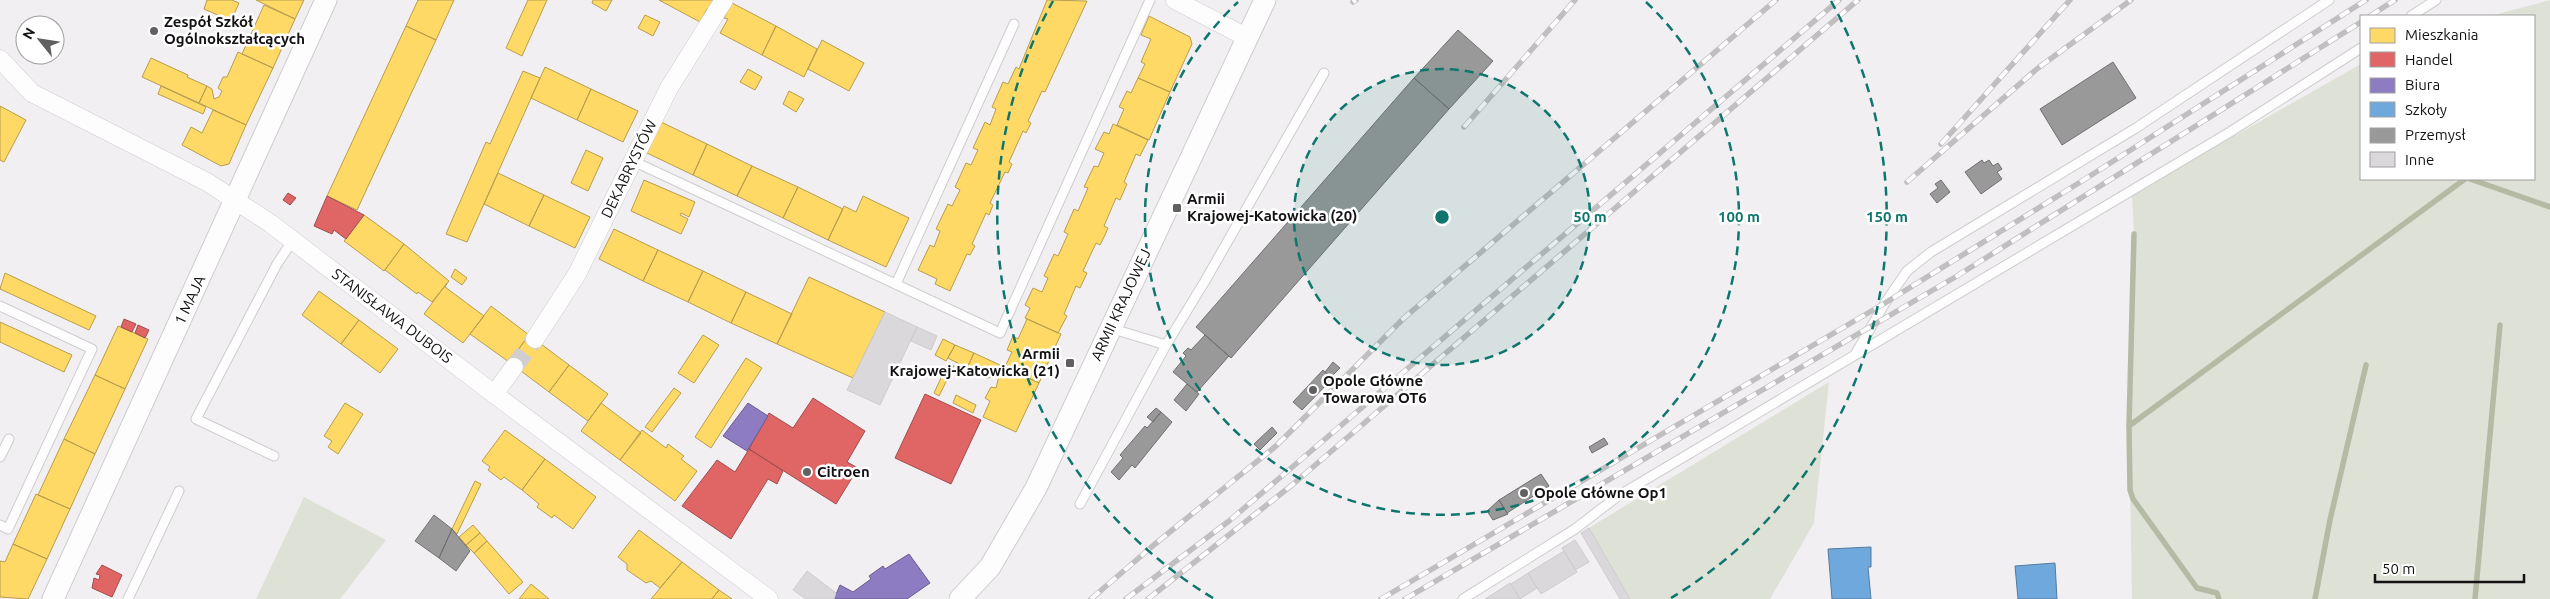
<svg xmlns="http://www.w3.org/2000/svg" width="2550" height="599" font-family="Ubuntu,sans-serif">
<rect width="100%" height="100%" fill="#f2eff2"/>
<path fill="#dee1d5" d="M2550 0V599H2132L2129 426 2134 234 2132 194 2361 64V179H2534V16H2490Z
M1829 382 1814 523 1770 599H1630L1587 529Z
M304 497 386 540 340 599H256Z"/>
<path fill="#ffd966" stroke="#b89d4d" d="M207 0H232L239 3 231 21 204 9Z
M256 0H304L295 19Z
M418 0H454L436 40 406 26Z
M528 0H547L522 56 506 48Z
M593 0H612L606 11 592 3Z
M659 0H717L711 11 707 9 700 22Z
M1047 0 1087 1 1045 92 1042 91 1028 121 1031 123 1026 133 1023 131 1009 162 1012 164 1008 173 1005 172 990 203 993 205 989 215 986 213 972 244 975 246 970 255 967 254 950 291 935 284 937 279 918 270 930 245 934 247 940 231 936 229 948 204 952 206 960 190 955 187 966 163 971 165 978 150 973 148 985 122 990 125 996 109 992 107 1003 82 1008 84 1016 67 1019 69Z
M732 3 776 26 762 55 720 33 728 19 724 18Z
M264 5 295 19 273 68 242 54Z
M645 15 660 22 653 36 638 28Z
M1149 16 1190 37 1192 44 1170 92 1138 78 1145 64 1141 62 1151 39 1141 35Z
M406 26 436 40 357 210 327 196Z
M776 26 817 49 804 77 762 55Z
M822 40 864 63 849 91 808 69Z
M238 52 273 68 246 125 199 103 207 86 212 89 214 99 219 97 222 91 218 88 223 77H227Z
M151 58 188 75 187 77 207 86 199 103 142 77Z
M545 67 591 89 577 120 531 98Z
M748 69 762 77 755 90 740 82Z
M523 71 540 78 467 242 446 234 486 142 490 144Z
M1138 78 1170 92 1149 140 1117 125 1124 109 1119 107 1127 91 1131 93Z
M161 86 206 107 203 114 158 94Z
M591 89 638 111 623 142 577 120Z
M789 91 804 99 796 112 783 104Z
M0 106 26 120 4 162 0 160Z
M213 110 246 125 229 164 221 166 182 145 191 127 202 133Z
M661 122 707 144 693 175 647 153Z
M1113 124 1148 140 1140 156 1136 154 1124 182 1127 184 1120 200 1116 198 1104 226 1108 228 1105 235 1100 245 1096 243 1083 271 1087 273 1080 288 1076 286 1064 314 1067 316 1058 333 1025 318 1030 308 1025 305 1033 288 1042 292 1048 278 1044 276 1054 254 1058 256 1068 234 1064 232 1074 209 1078 211 1088 188 1084 187 1094 166 1098 167 1104 153 1095 149 1104 132 1109 134Z
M707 144 752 166 737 196 693 175Z
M586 150 603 158 588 191 571 183Z
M752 166 798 187 783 218 737 196Z
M498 173 544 195 529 226 484 204Z
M644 180 695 202 689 217 681 213 680 215 688 219 681 234 631 211Z
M798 187 843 209 828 240 783 218Z
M544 195 590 217 575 248 529 226Z
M863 196 909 218 886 267 828 240 844 206 856 212Z
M364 215 404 244 384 271 344 241Z
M614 229 658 250 643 281 599 259Z
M404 244 449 281 432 302 418 292 417 294 385 270Z
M658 250 703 271 688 302 643 281Z
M455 269 467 278 462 285 451 277Z
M703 271 746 292 731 323 688 302Z
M5 273 96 316 89 330 0 289Z
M809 277 885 312 853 378 777 344Z
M447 283 445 287 484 316 463 343 424 314Z
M319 291 359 320 341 344 302 315Z
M746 292 792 314 777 344 731 323Z
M491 306 529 335 509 362 470 334Z
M1027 319 1061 334 1039 383 1005 367 1012 352 1007 350 1013 336 1018 339Z
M359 320 398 349 380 373 341 344Z
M0 322 72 355 64 372 0 342Z
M118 326 148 339 125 389 95 375Z
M529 335 569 365 549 392 509 362Z
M703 335 719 345 694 383 678 373Z
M943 339 955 345 946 361 935 355Z
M955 345 974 353 967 368 948 358Z
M974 353 1039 383 1016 432 983 417 990 401 985 398 991 387 996 388 999 376 987 378 967 368Z
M746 358 762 368 711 448 695 437Z
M948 363 954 366 939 396 934 393Z
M569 365 608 394 588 421 549 392Z
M95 375 125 389 95 454 64 439Z
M674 388 681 393 652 432 645 427Z
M956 395 976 405 973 413 953 403Z
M345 403 363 414 338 454 328 447 332 441 324 436Z
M601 403 641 433 620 460 581 431Z
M505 430 545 459 522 490 504 477 501 480 488 470 490 467 482 461Z
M642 430 666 448 668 444 684 456 681 459 697 471 675 501 620 460Z
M64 439 95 454 70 509 38 495Z
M545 459 596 497 573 529 554 515 552 518 537 507 539 504 522 490Z
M475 481 481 484 457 534 452 529Z
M36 494 70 509 47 559 13 544Z
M473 525 480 533 466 545 459 537Z
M639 530 682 562 660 588 651 581 646 583 627 570V564L618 557Z
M480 533 487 541 474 553 466 545Z
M487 541 523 582 509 594 474 553Z
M13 544 47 559 28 599 0 597V561L5 562Z
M682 562 719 590 712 599H651Z
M531 584 549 599H519Z
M719 590 732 599H712Z"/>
<path fill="#e06666" stroke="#a24c4d" d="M288 193 296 198 290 205 283 200Z
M327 196 364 215 346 239 334 230 332 234 314 226Z
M124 319 136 324 132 332 121 327Z
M138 325 149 330 145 338 135 333Z
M925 394 981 420 951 484 895 458Z
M813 398 865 431 847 462 858 468 836 504 749 449 769 413 793 428Z
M749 449 783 471 777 484 768 479 731 539 682 506 717 460 735 472Z
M102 565 122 575 112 597 92 588 94 578 99 580 100 575 96 574Z"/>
<path fill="#8e7cc3" stroke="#695c8e" d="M748 403 768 416 747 451 723 436Z
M909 554 930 583 907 599H834L840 585 853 592 871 579 869 576 883 566 885 569Z"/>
<path fill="#6fa8dc" stroke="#537ba0" d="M1871 547V567H1868L1871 599H1832L1828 549Z
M2055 563 2057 599H2018L2015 566Z"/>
<path fill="#999" stroke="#717071" d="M1458 30 1493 61 1449 109 1414 78Z
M2113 62 2136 98 2062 145 2040 109Z
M1414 78 1449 109 1231 358 1196 327Z
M1982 160 1984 163 1989 160 1993 166 1998 163 2002 169 1997 172 2002 179 1981 194 1965 172Z
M1941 180 1950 192 1937 203 1930 194 1938 188 1935 184Z
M1205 335 1229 356 1197 392 1173 372 1186 356 1183 353 1188 348 1191 350Z
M1333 362 1340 368 1331 377 1325 372Z
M1323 370 1332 379 1302 410 1293 402Z
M1187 384 1199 394 1186 411 1174 400Z
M1156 408 1161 412 1153 422 1147 417Z
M1161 412 1172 422 1135 468 1132 465 1119 480 1111 472 1123 458 1120 455 1145 426 1147 428Z
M1272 427 1277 433 1260 450 1254 444Z
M1604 438 1608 444 1592 453 1589 447Z
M1541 474 1549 486 1507 513 1499 500Z
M1499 500 1508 514 1493 520 1487 511Z
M434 515 452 529 439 558 415 541Z
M452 529 470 551 456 571 439 558Z"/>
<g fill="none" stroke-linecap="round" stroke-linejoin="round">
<path stroke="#b4baa4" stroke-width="5.5" d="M2470 179 2550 207
M2134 234 2129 426 2130 490 2133 499 2197 588 2217 593 2219 599
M2129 426 2465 179
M2315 599 2330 520 2366 365
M2475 599 2500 325"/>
</g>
<path fill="#dad8da" stroke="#cfcccf" d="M885 312 917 327 880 405 847 390Z
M917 327 937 336 931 350 911 341Z
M1589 528 1630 599H1620L1581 533Z
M1575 540 1589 562 1575 570 1562 548Z
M1564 551 1577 572 1541 594 1528 573Z
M807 571 836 593 834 599H806L793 590Z
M1528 573 1537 588 1520 599 1511 584Z
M1510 583 1520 599H1485Z"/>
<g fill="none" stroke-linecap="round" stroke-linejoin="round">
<path stroke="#d1ced1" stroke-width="18" stroke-dasharray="18 9" stroke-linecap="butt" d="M514 367 535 339"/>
<defs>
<path id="service" d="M2411 16 2436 0
M633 161 1000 333 1150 0
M896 284 1014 24
M0 306 92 349 8 529 0 525
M1166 345 1205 281 1324 73
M1856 353 1885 303 1907 271 1931 252 2136 128 2329 0
M274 456 196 419 277 264 293 240
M0 457 9 439
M1080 504 1166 345 1110 328
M128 599 179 491
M1463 599 1575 529 1618 496 2230 132 2361 48"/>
<path id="minor" d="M1175 0 1248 38
M0 59 32 93 207 182 270 223 494 394 769 599
M535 339 577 274 669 88 724 0
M494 394 514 367"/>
<path id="tertiary" d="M53 599 326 0
M960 599 990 567 1036 488 1265 0"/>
</defs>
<use href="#service" stroke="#cecdce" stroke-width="11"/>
<use href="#minor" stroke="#cecdce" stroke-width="19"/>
<use href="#tertiary" stroke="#cecdce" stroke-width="23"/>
<use href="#service" stroke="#fdfdfd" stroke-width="9"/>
<use href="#minor" stroke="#fdfdfd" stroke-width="18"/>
<use href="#tertiary" stroke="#fdfdfd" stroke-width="21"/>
<defs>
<path id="rail" d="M1353 2 1356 0
M2370 16 2395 0
M1464 127 1575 0
M1941 144 2070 0
M1907 182 2038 68 2131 0
M1091 599 1155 544 1276 446 1404 318 1776 0
M1126 599 1229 521 1283 475 1839 0
M1148 599 1292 485 1858 0
M1381 599 1885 303 2082 181 2366 0
M1405 599 1957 276 2361 22"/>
</defs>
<use href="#rail" stroke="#c0bfc0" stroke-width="5.5"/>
<use href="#rail" stroke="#fff" stroke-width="4" stroke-dasharray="11" stroke-linecap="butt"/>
</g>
<circle cx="1442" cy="217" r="148" fill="#0f766e" fill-opacity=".12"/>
<g fill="none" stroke="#0f766e" stroke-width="2.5" stroke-dasharray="9 6">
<circle cx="1442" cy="217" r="148"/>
<path d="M1646 2A297 297 0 1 1 1238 2"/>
<path d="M1213 598A445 445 0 0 1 1053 1M1831 1A445 445 0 0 1 1671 598"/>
</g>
<g fill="#615f61" stroke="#fff" stroke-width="2">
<circle cx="154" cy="31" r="5"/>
<rect x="1172" y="203" width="10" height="10" rx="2.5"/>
<rect x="1065" y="358" width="10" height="10" rx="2.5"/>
<circle cx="1313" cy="390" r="5"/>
<circle cx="807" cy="472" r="5"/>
<circle cx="1524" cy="493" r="5"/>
</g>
<g text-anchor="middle" stroke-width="5" stroke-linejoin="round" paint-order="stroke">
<g font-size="15" font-weight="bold" fill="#131113" stroke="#fff" text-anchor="start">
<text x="164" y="27">Zespół Szkół<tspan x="164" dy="17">Ogólnokształcących</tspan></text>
<text x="1187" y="204">Armii<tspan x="1187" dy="17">Krajowej-Katowicka (20)</tspan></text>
<text x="1060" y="359" text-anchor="end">Armii<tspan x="1060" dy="17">Krajowej-Katowicka (21)</tspan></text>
<text x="1323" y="386">Opole Główne<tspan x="1323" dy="17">Towarowa OT6</tspan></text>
<text x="817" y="477">Citroen</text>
<text x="1534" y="498">Opole Główne Op1</text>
</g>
<g font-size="15" fill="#131113" stroke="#fff">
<text transform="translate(629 169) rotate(-64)" y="5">DEKABRYSTÓW</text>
<text transform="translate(190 300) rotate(-65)" y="5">1 MAJA</text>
<text transform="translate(1121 305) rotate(-65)" y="5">ARMII KRAJOWEJ</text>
<text transform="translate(392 316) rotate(37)" y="5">STANISŁAWA DUBOIS</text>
</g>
</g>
<circle cx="1442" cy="217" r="8" fill="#0f766e" stroke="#fff" stroke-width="2.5"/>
<g font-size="15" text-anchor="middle" font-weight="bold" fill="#0f766e" stroke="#fff" stroke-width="5" stroke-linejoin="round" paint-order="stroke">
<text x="1590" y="222">50 m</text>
<text x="1739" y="222">100 m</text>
<text x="1887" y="222">150 m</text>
</g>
<rect x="2360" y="15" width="175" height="165" fill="#ffffff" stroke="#a1a0a1"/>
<rect x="2370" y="28" width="25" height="15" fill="#ffd966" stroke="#a1a0a1"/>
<text x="2405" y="40" font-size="15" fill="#131113">Mieszkania</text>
<rect x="2370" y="52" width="25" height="15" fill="#e06666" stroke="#a1a0a1"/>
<text x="2405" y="65" font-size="15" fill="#131113">Handel</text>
<rect x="2370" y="78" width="25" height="15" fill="#8e7cc3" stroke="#a1a0a1"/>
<text x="2405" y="90" font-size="15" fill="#131113">Biura</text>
<rect x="2370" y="102" width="25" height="15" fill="#6fa8dc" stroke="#a1a0a1"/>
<text x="2405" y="115" font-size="15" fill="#131113">Szkoły</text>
<rect x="2370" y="128" width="25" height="15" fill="#999999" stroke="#a1a0a1"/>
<text x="2405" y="140" font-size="15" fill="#131113">Przemysł</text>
<rect x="2370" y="152" width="25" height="15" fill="#dad8da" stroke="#a1a0a1"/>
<text x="2405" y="165" font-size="15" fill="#131113">Inne</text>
<g transform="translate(40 40) rotate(300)"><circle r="24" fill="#ffffff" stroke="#a1a0a1"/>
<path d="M0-4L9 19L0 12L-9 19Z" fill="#615f61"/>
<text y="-8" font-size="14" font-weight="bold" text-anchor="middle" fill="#131113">N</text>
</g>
<path d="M2375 574v8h149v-8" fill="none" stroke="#131113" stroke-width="2.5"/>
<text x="2382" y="574" font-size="15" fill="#131113" stroke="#ffffff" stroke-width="4" paint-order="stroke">50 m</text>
</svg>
